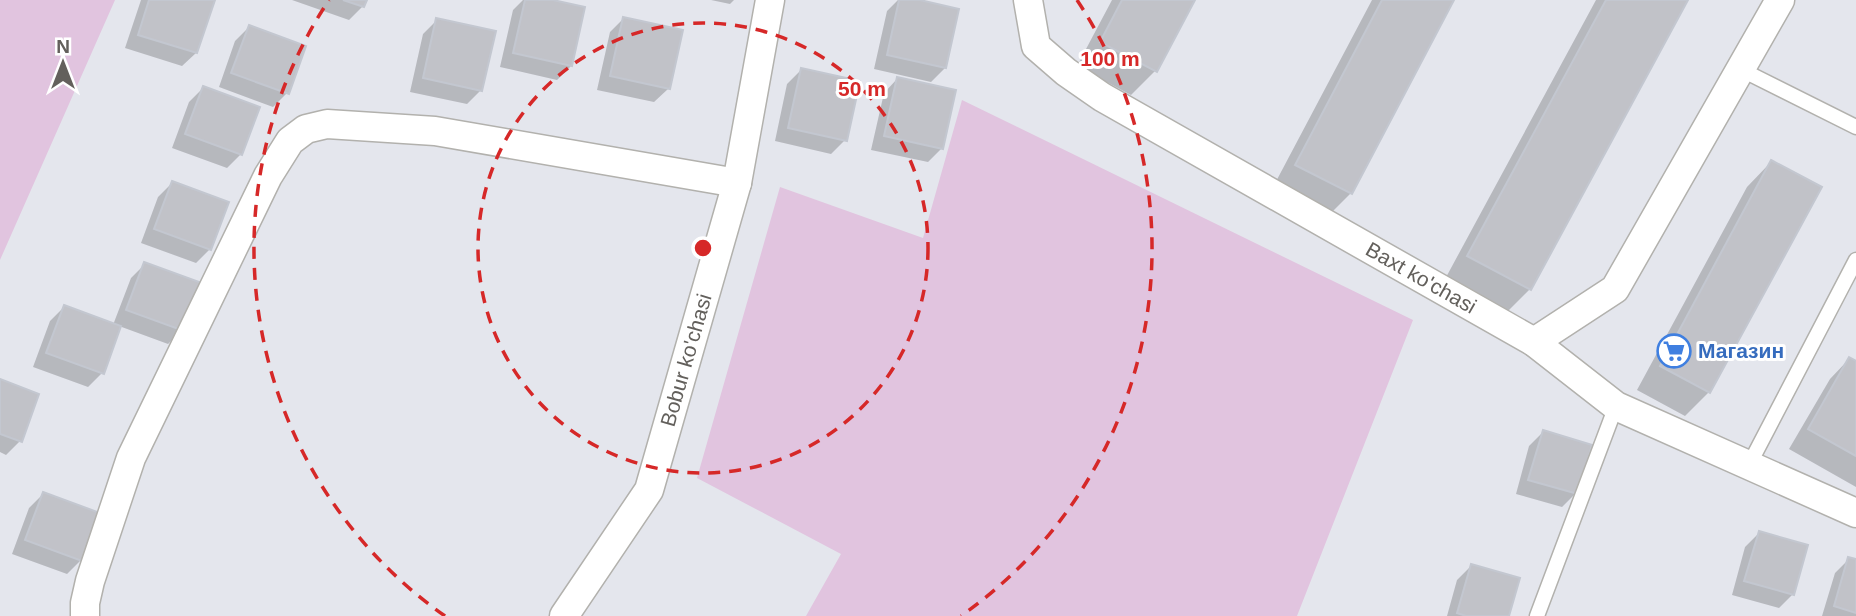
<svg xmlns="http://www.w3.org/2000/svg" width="1856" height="616" font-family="Arial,sans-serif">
<rect width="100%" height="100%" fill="#e4e6ed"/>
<path fill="#e1c4df" d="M0 0H115L0 260Z
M962 100 1413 320 1297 616H806L841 554 697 478 780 187 923 238Z"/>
<path fill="#0003" d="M141 0H213L196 53 182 66 125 48Z
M292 0H365L363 6 349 20Z
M523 0H545L571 66 557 80 500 67 513 10Z
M711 0H734L730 4Z
M898 0H912L945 68 931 82 874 69 887 11Z
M1112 0H1193L1155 71 1131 95 1077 66Z
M1372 0H1452L1351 193 1327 217 1272 189Z
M1596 0H1686L1530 289 1505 314 1444 281Z
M624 18 668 89 654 102 597 90 610 32Z
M437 20 481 90 467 104 410 92 423 34Z
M249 27 287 93 273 107 219 87 235 41Z
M801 70 845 140 831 154 775 141 787 84Z
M897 79 942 148 928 162 871 150 884 93Z
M203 88 241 154 227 168 172 148 189 102Z
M1771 162 1709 392 1685 416 1637 390 1747 187Z
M172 183 210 249 196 263 141 243 158 197Z
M145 264 182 330 168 344 119 326 102 373 88 387 33 367 50 321 64 307 113 325 131 278Z
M1849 359 1856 363V487L1789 449 1830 379Z
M0 381 20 441 6 455 0 452Z
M1543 432 1576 493 1562 507 1516 494 1529 446Z
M43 494 81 560 67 574 12 554 29 508Z
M1759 533 1793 594 1779 608 1732 595 1745 547Z
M1849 559 1856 561V616H1822L1835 573Z
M1471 566 1507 616H1447L1457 580Z"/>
<path fill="#c1c2c8" stroke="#c3c7d0" stroke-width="2" d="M149 0H215L197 53 138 35Z
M343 0H367L364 7Z
M525 0H553L585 7 572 66 513 53Z
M899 0H920L959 9 946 68 887 55Z
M1122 0H1195L1157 72 1100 42Z
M1382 0H1454L1352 194 1295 165Z
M1606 0H1688L1531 290 1467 256Z
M623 17 683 30 670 89 610 76Z
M436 18 496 31 482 91 423 78Z
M249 25 306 46 289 94 231 73Z
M801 68 860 81 847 141 788 128Z
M897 77 956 90 943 149 884 136Z
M203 86 260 107 242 155 185 134Z
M1771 160 1822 187 1710 393 1660 366Z
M172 181 229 202 211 250 154 229Z
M144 262 202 283 184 331 126 310Z
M64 305 121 326 104 374 46 353Z
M1849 357 1856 361V456L1808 429Z
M0 379 39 394 22 442 0 434Z
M1543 430 1592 445 1578 494 1528 480Z
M43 492 100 513 82 561 25 540Z
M1759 531 1808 545 1794 595 1744 581Z
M1848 557 1856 559V613L1834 606Z
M1471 564 1520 578 1509 616H1466L1457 613Z"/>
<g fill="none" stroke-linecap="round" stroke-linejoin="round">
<defs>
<path id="lane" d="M1740 69 1856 127
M1749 465 1856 260
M1537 616 1616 406"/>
<g id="street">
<path id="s1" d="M1028 0 1036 46 1066 72 1102 97 1534 342 1616 406 1856 513"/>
<path d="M1534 342 1615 289 1780 0"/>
<path d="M85 616V603L90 581 131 458 268 176 290 141 306 129 327 124 435 131 737 183"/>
<path id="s2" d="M564 616 649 490 737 183 770 0"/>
</g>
</defs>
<use href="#lane" stroke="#b2b1ad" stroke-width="17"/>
<use href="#street" stroke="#b2b1ad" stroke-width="31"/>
<use href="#lane" stroke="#fff" stroke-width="14"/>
<use href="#street" stroke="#fff" stroke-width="28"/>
</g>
<g fill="none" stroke="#d62828" stroke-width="3.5" stroke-dasharray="12 9">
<circle cx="703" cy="248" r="225"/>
<path d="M445 616A449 449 0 0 1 329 0M1077 0A449 449 0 0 1 961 616"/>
</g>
<defs>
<symbol id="supermarket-ring" viewBox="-11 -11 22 22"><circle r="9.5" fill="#fff" stroke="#3f7fe0" stroke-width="1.5"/><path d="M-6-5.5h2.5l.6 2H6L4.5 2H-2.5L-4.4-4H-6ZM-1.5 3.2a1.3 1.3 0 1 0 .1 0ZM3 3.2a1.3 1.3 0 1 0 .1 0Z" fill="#3f7fe0"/></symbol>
</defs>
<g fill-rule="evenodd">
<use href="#supermarket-ring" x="1655" y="332" width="38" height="38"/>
</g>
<g text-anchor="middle" stroke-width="6" stroke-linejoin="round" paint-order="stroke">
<g font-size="21" fill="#63605c" stroke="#fff">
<text dy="7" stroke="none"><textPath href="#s1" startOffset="497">Baxt ko'chasi</textPath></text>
<text dy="7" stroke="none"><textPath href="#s2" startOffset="287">Bobur ko'chasi</textPath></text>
</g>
<g font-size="21" font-weight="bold" fill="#366cbe" stroke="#fff" text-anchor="start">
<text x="1698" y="358">Магазин</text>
</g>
</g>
<circle cx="703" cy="248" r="10" fill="#d62828" stroke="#fff" stroke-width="3.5"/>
<g font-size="21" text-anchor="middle" font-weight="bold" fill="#d62828" stroke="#fff" stroke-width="6" stroke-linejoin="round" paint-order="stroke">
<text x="1110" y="66">100 m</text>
<text x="862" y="96">50 m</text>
</g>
<g transform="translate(63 63)" stroke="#ffffff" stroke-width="5" paint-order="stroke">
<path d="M0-5L12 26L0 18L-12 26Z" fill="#63605c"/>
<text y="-10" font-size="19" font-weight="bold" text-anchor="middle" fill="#63605c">N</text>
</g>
</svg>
